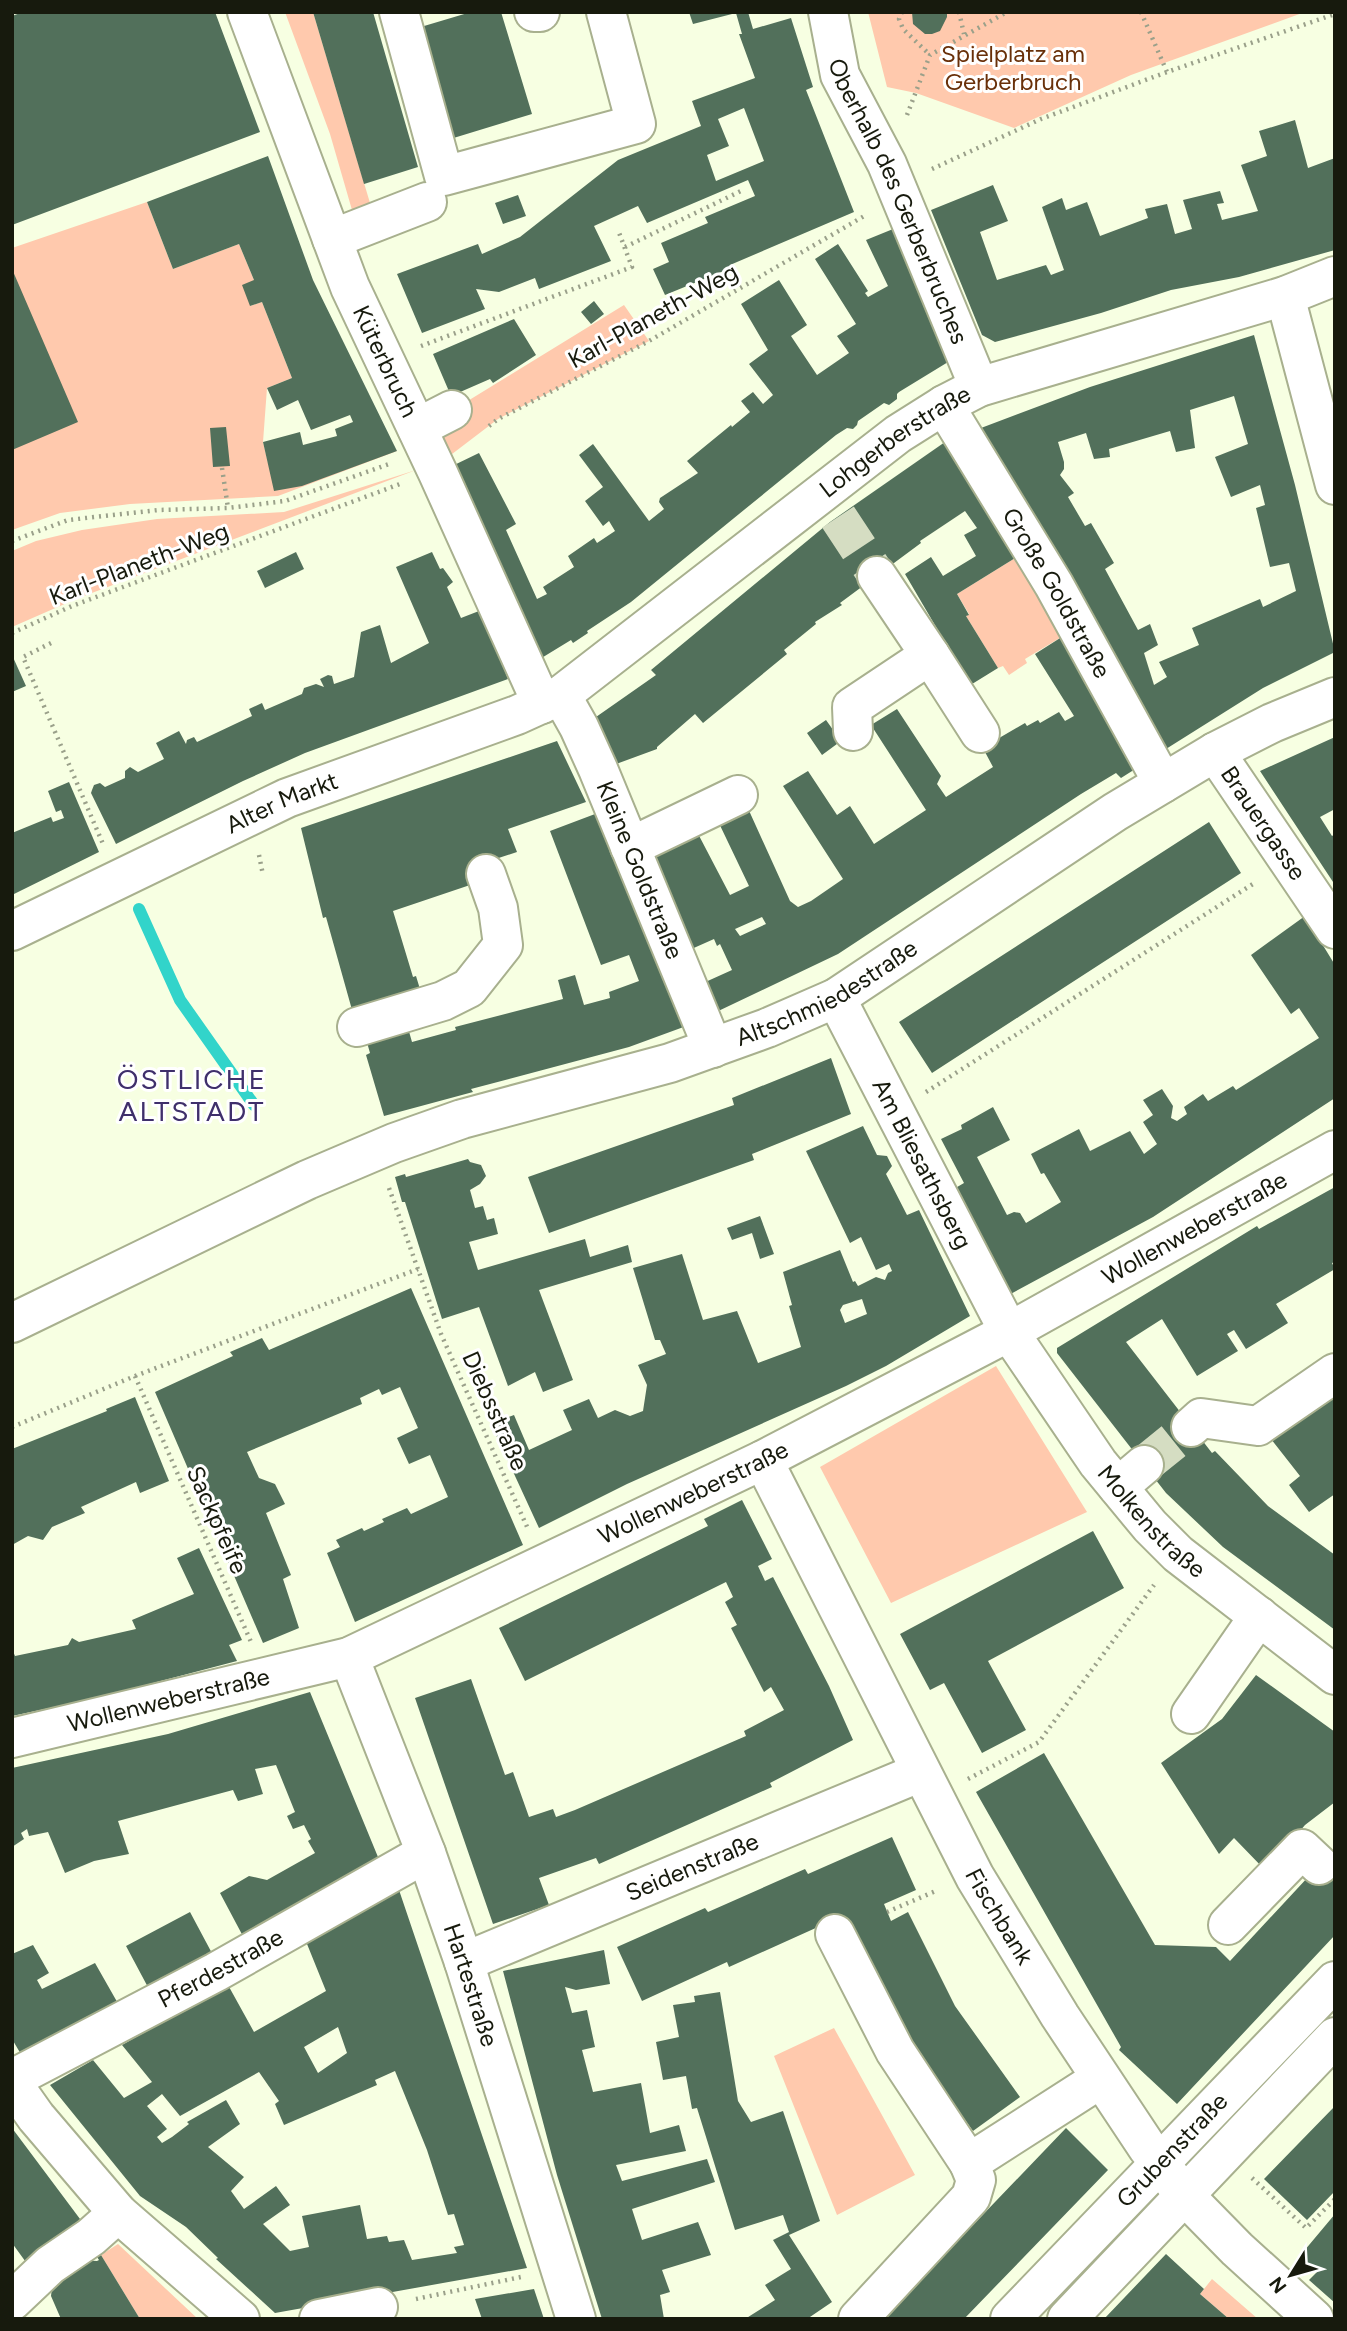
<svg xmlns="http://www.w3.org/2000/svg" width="1347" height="2331" font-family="Figtree,sans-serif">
<rect width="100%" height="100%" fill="#f7ffe2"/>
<path fill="#ffc9ad" d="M285 12H313L370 203 352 210 330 134Z
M868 12H1305L1131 75 1014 128 916 93 887 87Z
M147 202 173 269 239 244 254 280 250 306 262 302 292 378 267 388 263 442 268 463 397 451 278 496 130 504 60 513 12 530V248Z
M624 305 649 341 498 419 435 467 417 428 453 410Z
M416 470 76 599 12 627V551L36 541 82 530 157 519 284 512Z
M1020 555 1068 633 1025 659 1027 663 1009 675 1003 666 998 668 966 616 969 614 957 594Z
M996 1366 1087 1512 891 1603 820 1467Z
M834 2028 915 2175 837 2215 774 2056Z
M118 2244 198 2319H140L101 2255Z
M1212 2279 1258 2319H1229L1200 2294Z"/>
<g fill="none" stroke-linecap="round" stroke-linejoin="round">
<path stroke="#32d4ca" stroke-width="12" d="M139 909 180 1000 254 1105"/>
</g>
<path fill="#52705b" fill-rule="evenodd" d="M23 12H215L260 132 12 225V16Z
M313 12H373L418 167 364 184Z
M471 12H501L532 114 447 140 414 29Z
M689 12H748L753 29 791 18 813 87 806 90 854 212 730 265 731 268 665 295 653 269 669 262 661 243 708 223 705 217 755 196 748 180 647 223 638 206 594 226 611 261 539 289 535 278 499 292 476 289 485 309 422 333 397 274 478 244 482 254 520 237 618 160 701 126 692 101 755 78 739 34H742L736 13 693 24ZM744 108 764 161 716 181 707 155 729 146 718 119Z
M912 12H947V17L940 31 932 34H925L913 24Z
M1295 120 1308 168 1335 158V250L1239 277 1171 290 1101 313 995 342 982 335 931 210 993 185 1008 221 980 232 997 280 1046 265 1051 275 1064 270 1042 207 1062 198 1066 210 1087 202 1100 236 1148 218 1145 209 1167 204 1175 234 1192 229 1183 200 1220 191 1224 203 1217 204 1222 220 1258 211 1241 165 1267 156 1259 131Z
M268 156 313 280 397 451 302 486 274 491 263 442 300 432 303 445 337 436 335 429 353 422 350 415 311 430 298 400 277 410 267 388 292 378 262 302 250 306 242 285 254 280 239 244 173 269 147 202Z
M518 195 526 216 503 224 495 203Z
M898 227 953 359 899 392 897 394V399L889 405 884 403 858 421 857 425 853 429 847 428 836 435 631 602 587 631 588 633 573 643 571 640 535 662 448 468 479 453 516 524 506 530 537 599 547 594 543 587 574 567 568 556 594 538 597 543 615 531 609 521 603 526 585 501 603 487 579 455 593 444 649 521 664 509 659 502 660 498 698 473 687 461 731 425 732 427 750 412 741 401 753 392 763 404 773 395 749 364 768 350 741 304 779 280 807 325 791 336 817 375 849 353 837 336 856 324 815 259 838 244 868 291 865 293 868 297 888 286 866 240Z
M12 269 78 422 12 450Z
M594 301 604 314 591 324 581 312Z
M514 319 536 355 493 383 490 379 451 396 433 354Z
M1254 335 1295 485 1335 652 1263 688 1158 754 981 428 1090 387ZM1234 396 1248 444 1215 457 1231 497 1260 485 1265 505 1256 508 1270 567 1289 563 1296 591 1263 607 1260 599 1192 628 1199 645 1159 662 1167 677 1154 685 1144 653 1158 645 1150 624 1138 630 1105 569 1114 563 1091 523 1085 526 1068 497 1074 493 1060 475 1064 469V462L1058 442 1086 433 1094 459 1110 457 1109 449 1170 431 1176 452 1195 448 1190 410Z
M226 427 230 466 213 467 210 428Z
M945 442 1020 555 957 594 969 615 966 616 998 668 964 689 953 656 905 574 931 557 943 576 976 556 964 535 977 528 965 511 920 541 921 543 840 603 842 605 815 622 816 624 784 650 787 654 703 723 695 714 657 747V749L608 767 586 724 656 675 651 670 830 522Z
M296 552 304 569 265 588 257 571Z
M432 552 440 569 443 568 453 582 447 587 461 618 479 611 486 622 508 679 305 753 243 781 116 844 91 793 92 790 94 785 100 783 105 787 125 778V771L130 767 138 772 164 759 156 743 179 731 186 744 187 740 194 737 197 742 252 716 249 709 262 703 265 710 302 694 304 688 316 684 324 687 320 679 328 675 332 676 334 684 354 677 361 632 380 625 391 663 429 643 396 567Z
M1068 633 1140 766 1121 778 1116 773 1081 794 838 954 712 1014 701 984 732 970 720 944 717 946 714 939 687 951 648 851 695 828 730 895 749 886 716 817 746 804 790 901 798 907 811 901 843 879 783 786 808 771 837 815 850 806 874 844 926 810 871 725 897 709 941 776 937 784 946 797 993 767 985 752 996 745 994 741 1025 723 1027 726 1038 720 1040 723 1059 712 1065 721 1074 716 1035 654ZM762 917 766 924 740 936 735 929Z
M12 655 26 686 12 692Z
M826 720 841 741 822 755 807 733Z
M1335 737V809L1320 817 1332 836 1335 834V885L1260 771Z
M557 741 586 802 508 829 517 852 468 868 473 884 393 911 413 977 416 976 423 999 354 1017 326 917 323 918 301 828Z
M69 782 99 852 12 895V833L51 817 53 822 64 818 61 810 56 812 48 791Z
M603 811 689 1025 629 1047 471 1089 473 1092 384 1116 366 1055 370 1053 364 1032 406 1021 412 1042 456 1030 455 1027 563 999 558 980 575 975 584 1005 610 998 609 992 639 981 629 955 601 965 550 831Z
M1209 822 1241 873 932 1073 899 1022Z
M1305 916 1335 965V1098L1153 1217 1005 1297 952 1190 964 1183 941 1139 962 1129 961 1125 993 1107 1010 1140 977 1157 1007 1215 1014 1212 1020 1213 1026 1223 1061 1202 1044 1173 1041 1174 1031 1154 1079 1129 1090 1151 1130 1131 1144 1154 1157 1144 1143 1122 1153 1115 1143 1100 1162 1089 1173 1106 1171 1118 1177 1121 1187 1114 1184 1107 1203 1094 1208 1101 1233 1086 1236 1090 1319 1038 1299 1008 1291 1014 1251 955Z
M831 1058 851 1114 752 1154 754 1160 549 1233 528 1177 734 1105 732 1098Z
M863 1126 877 1155 887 1156 892 1166 886 1174 907 1215 919 1210 970 1316 886 1366 846 1386 627 1484 539 1528 491 1424 514 1415 529 1450 572 1430 563 1410 589 1399 598 1418 615 1410 630 1416 643 1411 647 1385 638 1365 666 1354 660 1340H655L633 1268 682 1254 703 1320 737 1311 758 1363 801 1347 789 1306 792 1305 783 1272 840 1250 853 1282 855 1281 858 1286 876 1277 885 1280 888 1273 892 1271 889 1264 876 1270 861 1237 850 1243 806 1151ZM862 1299 867 1314 845 1323 840 1310 843 1305Z
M468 1159 470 1162 481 1165 486 1176 480 1184 470 1190 475 1208 483 1206 487 1220 494 1218 498 1234 469 1242 478 1270 585 1239 590 1257 628 1245 632 1262 539 1290 573 1380 543 1392 535 1372 508 1386 479 1307 442 1319 405 1202H402L395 1177 405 1174 406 1177Z
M1335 1187V1262L1332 1263 1335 1269 1276 1304 1288 1323 1246 1349 1234 1330 1227 1334 1238 1351 1197 1376 1162 1319 1126 1342 1212 1453 1215 1451 1268 1506 1335 1555V1630L1223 1547 1166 1493 1057 1353V1348L1257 1226 1259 1229Z
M760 1216 774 1254 760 1259 752 1233 732 1240 727 1228Z
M411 1288 523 1545 355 1622 327 1553 340 1547 336 1540 362 1528 364 1531 384 1522 382 1519 407 1508 411 1514 448 1497 430 1455 409 1464 397 1438 418 1428 400 1387 382 1395 379 1389 360 1398 362 1404 247 1452 259 1478 275 1484 285 1504 266 1513 291 1575 283 1579 299 1628 263 1643 155 1392 233 1356 230 1352 262 1338 269 1350Z
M1335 1389V1494L1309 1512 1289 1485 1300 1476 1271 1439Z
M135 1397 169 1481 140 1493 136 1482 81 1507 85 1513 52 1527 43 1540 28 1536 12 1545V1449L107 1411 106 1409Z
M742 1500 772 1559 758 1566 765 1581 773 1577 829 1686 853 1740 770 1783 772 1787 687 1825 599 1864 596 1858 539 1878 549 1905 493 1924 415 1698 471 1679 505 1775 513 1772 529 1817 553 1809 556 1817 575 1810 746 1736 744 1731 784 1710 771 1687 764 1692 731 1628 737 1625 725 1602 733 1597 726 1582 525 1681 499 1628 708 1526 704 1519Z
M1093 1531 1124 1588 988 1661 1026 1730 982 1753 944 1683 930 1690 900 1634Z
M199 1548 242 1640 229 1645 237 1661 92 1699 12 1716V1649L15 1656 68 1645 72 1638 79 1642 136 1629 132 1620 194 1594 177 1558Z
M1256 1675 1335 1732V1802L1305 1825 1266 1871 1234 1838 1219 1854 1161 1763 1222 1719Z
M310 1692 378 1857 336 1881 339 1886 245 1940 220 1893 249 1876 267 1880 315 1853 308 1841 311 1839 304 1825 293 1829 287 1816 295 1812 276 1765 255 1769 263 1794 238 1801 233 1790 118 1821 129 1854 94 1861 65 1873 48 1832 29 1836 27 1829 21 1833 24 1839 12 1847V1768L168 1734Z
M1044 1753 1155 1945 1216 1947 1230 1961 1335 1848V1935L1177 2104 1119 2050 1121 2047 976 1792Z
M892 1837 916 1890 884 1904 891 1921 908 1912 955 2006 1020 2097 973 2131 904 2036 829 1922 729 1967 727 1962 642 2001 617 1947 705 1908 708 1912 805 1869 808 1874Z
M399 1890 527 2268 275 2313 216 2259 218 2258 186 2227 140 2196 50 2085 93 2060 124 2098 152 2082 122 2045 228 1985 254 2032 326 1991 305 1939ZM338 2027 347 2053 318 2073 304 2047ZM395 2071 427 2150 448 2215 454 2214 464 2245 454 2247 457 2253 412 2260 404 2240 389 2242 387 2236 367 2239 360 2205 302 2216 309 2247 290 2251 263 2224 290 2205 276 2186 244 2209 231 2191 244 2177 208 2147 240 2124 226 2100 187 2122 189 2124 172 2137 162 2143 157 2137 167 2129 147 2106 162 2094 180 2116 259 2072 279 2101 275 2104 284 2125 377 2085 375 2080Z
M190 1912 214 1957 150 1991 126 1946Z
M33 1945 49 1973 37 1980 42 1989 95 1963 120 2007 22 2056 12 2039V1954Z
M604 1950 610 1984 576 1990 565 1987 572 2013 587 2010 595 2047 582 2050 593 2092 641 2083 650 2133 679 2125 686 2151 616 2165 622 2181 707 2159 715 2182 632 2209 642 2240 698 2222 711 2255 662 2270 670 2292 660 2295 664 2319H602L557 2175 503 1971Z
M720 1992 738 2101 751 2122 783 2111 820 2221 789 2235 832 2302 807 2319H745L775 2300 765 2285 791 2269 773 2240 789 2232 783 2215 735 2230 697 2108 692 2109 686 2076 663 2080 656 2042 679 2037 673 2005 695 2002 694 1996Z
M1335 2106V2191L1307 2220 1264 2179Z
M12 2128 83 2223 28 2265 12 2243Z
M1066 2128 1108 2170 964 2319H883Z
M1335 2214V2303L1309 2280 1317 2272 1299 2257Z
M1166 2254 1204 2289 1200 2294 1229 2319H1104Z
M101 2255 140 2319H61L51 2296 52 2288 76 2260 97 2261 99 2260 97 2257Z
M534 2289 544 2319H482L475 2299Z"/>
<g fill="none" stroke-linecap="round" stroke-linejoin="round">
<path stroke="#d5ddc2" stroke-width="38" stroke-dasharray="38 19" stroke-linecap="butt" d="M838 517 877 576
M1144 1465 1191 1427"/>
<defs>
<g id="minor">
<path id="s1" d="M247 12 350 287 438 473 542 704"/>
<path d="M399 12 444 176 636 124 606 12"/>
<path d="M534 12H540"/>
<path id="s2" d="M828 12 840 75 887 164 979 387"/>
<path d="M332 239 427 202"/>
<path d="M1285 296 1335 485"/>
<path id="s3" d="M944 405 1054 585 1163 783"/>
<path d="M417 428 452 410"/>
<path d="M930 655 980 733"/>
<path id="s4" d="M561 695 579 727 598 769 713 1048"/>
<path d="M853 731 852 707 930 655 877 576"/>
<path id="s5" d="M1215 752 1335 929"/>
<path d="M630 847 738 795"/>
<path id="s6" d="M12 931 287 798 517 715 561 695 898 434 944 405 979 387 1285 296 1335 276"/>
<path id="s7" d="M836 998 1009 1332 1098 1463 1150 1526 1178 1554 1335 1675"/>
<path d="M357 1027 443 1001 469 988 503 945 498 908 486 874"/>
<path id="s8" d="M12 1323 307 1180 394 1143 462 1119 670 1063 767 1028 836 998 1115 812 1215 752 1272 723 1335 697"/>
<path d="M1191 1427 1201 1418 1258 1426 1335 1373"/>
<path id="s9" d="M763 1460 975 1877 1060 2016 1147 2147 1185 2196 1237 2249 1314 2319"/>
<path d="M1118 1487 1144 1465"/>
<path id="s10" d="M349 1657 426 1853 464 1962 576 2319"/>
<path d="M1191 1714 1259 1616"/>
<path id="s11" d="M12 1738 349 1657 763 1460 1009 1332 1335 1150"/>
<path d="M1228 1925 1302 1849 1319 1865"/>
<path d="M835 1934 895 2051 969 2163 1100 2079"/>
<path id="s12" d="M464 1962 921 1772"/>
<path id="s13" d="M12 2079 216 1972 426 1853"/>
<path d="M12 2083 36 2117 118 2213 240 2319"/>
<path d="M12 2301 50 2265 91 2237 118 2213"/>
<path d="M319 2319 378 2307"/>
<path d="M858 2319 971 2197 976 2180 969 2163"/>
<path id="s14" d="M1010 2319 1335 1981"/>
<path d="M1067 2319 1335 2037"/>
</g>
</defs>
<use href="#minor" stroke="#a8b08e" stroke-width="42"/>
<path stroke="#9aa08a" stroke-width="4.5" stroke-dasharray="2 5" stroke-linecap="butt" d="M902 12 899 19 903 29 930 55
M959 12 964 34
M1141 12 1167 72
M907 115 930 55 1007 12
M932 169 1041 119 1167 72 1335 14
M625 247 743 190
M421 346 632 267 618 230
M489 426 498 419 649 341 866 215
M222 468 228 508
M12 541 68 520 158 510 228 508 285 501 392 463
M12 633 72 606 400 484
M51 643 23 657 103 844
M259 855 263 875
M926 1092 1256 882
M389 1188 441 1334 528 1529
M135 1376 251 1642
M12 1427 135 1376 418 1269
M968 1779 1039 1742 1154 1585
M887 1912 938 1890
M1252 2178 1306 2228 1335 2199
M416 2299 521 2277"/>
<use href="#minor" stroke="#fff" stroke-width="38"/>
</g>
<g text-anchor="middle" stroke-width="6" stroke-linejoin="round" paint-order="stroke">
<g font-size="24" fill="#693009" stroke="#fff">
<text x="1013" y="62">Spielplatz am<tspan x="1013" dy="28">Gerberbruch</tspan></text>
</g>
<g font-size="24" fill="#171a0d" stroke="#fff">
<text dy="8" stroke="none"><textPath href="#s2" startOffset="203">Oberhalb des Gerberbruches</textPath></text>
<text transform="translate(653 316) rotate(-29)" y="8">Karl-Planeth-Weg</text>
<text dy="8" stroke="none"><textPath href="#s1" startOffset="376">Küterbruch</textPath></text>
<text dy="8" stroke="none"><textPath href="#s6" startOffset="1018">Lohgerberstraße</textPath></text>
<text transform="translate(139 564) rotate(-21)" y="8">Karl-Planeth-Weg</text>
<text dy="8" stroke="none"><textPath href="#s3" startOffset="219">Große Goldstraße</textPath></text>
<text dy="8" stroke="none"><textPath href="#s6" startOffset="299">Alter Markt</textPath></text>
<text dy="8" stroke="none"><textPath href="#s5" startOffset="86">Brauergasse</textPath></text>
<text dy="8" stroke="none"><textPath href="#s4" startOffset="192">Kleine Goldstraße</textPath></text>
<text dy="8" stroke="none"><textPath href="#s8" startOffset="882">Altschmiedestraße</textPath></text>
<text dy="8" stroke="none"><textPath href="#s7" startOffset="187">Am Bliesathsberg</textPath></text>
<text dy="8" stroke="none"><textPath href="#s11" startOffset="1295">Wollenweberstraße</textPath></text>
<text transform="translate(495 1411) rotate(66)" y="8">Diebsstraße</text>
<text dy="8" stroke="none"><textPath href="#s11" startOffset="728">Wollenweberstraße</textPath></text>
<text transform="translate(217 1520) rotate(66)" y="8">Sackpfeife</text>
<text dy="8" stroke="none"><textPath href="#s7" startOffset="614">Molkenstraße</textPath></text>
<text dy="8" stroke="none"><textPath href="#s11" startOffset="161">Wollenweberstraße</textPath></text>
<text dy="8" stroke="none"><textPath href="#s12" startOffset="247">Seidenstraße</textPath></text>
<text dy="8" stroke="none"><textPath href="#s9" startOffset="514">Fischbank</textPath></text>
<text dy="8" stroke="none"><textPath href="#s13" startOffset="236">Pferdestraße</textPath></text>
<text dy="8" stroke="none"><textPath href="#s10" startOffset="350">Hartestraße</textPath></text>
<text dy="8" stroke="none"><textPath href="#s14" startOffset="234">Grubenstraße</textPath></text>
</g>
<g font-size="28" letter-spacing="2" fill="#3f2f6b" stroke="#fff">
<text x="192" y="1089">ÖSTLICHE<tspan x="192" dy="32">ALTSTADT</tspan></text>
</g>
</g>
<rect width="1347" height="2331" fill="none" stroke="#171a0d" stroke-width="28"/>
<g transform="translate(1291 2275) rotate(233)" stroke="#ffffff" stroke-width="5" paint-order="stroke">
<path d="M0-5L12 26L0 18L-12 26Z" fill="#171a0d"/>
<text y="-10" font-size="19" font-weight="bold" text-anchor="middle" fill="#171a0d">N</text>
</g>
</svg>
